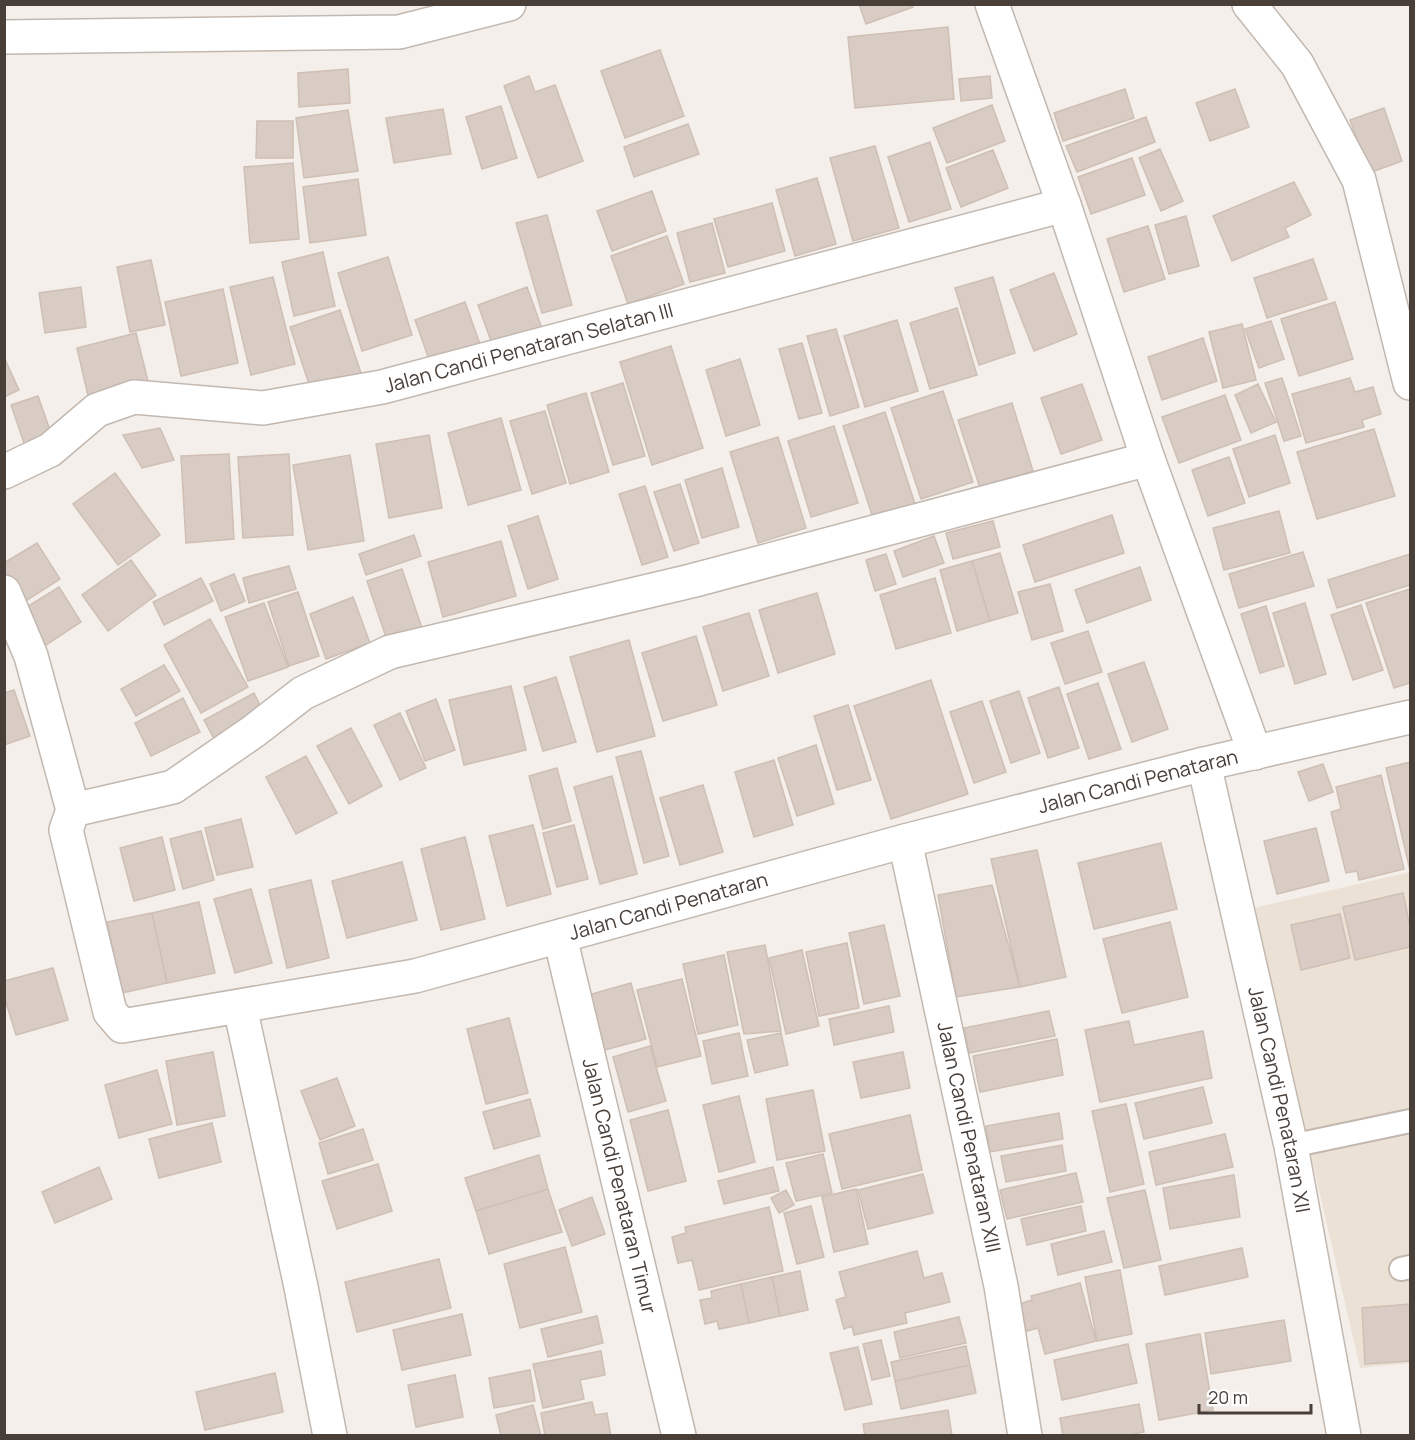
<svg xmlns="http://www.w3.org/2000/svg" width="1415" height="1440" font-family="Manrope,sans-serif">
<rect width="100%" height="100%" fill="#f4efea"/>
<path fill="#ece1d5" d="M1410 872V1363L1360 1368 1254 908Z"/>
<path fill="#d8ccc4" stroke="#cfbfb4" stroke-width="1.5" d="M859 4H912L913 7 866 24Z
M948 27 954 99 855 108 848 37Z
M660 50 684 116 625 138 601 71Z
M348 69 350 103 299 107 298 73Z
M529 76 535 92 555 85 583 161 538 178 504 86Z
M990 76 992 98 961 101 959 79Z
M1125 89 1134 118 1063 141 1054 113Z
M1235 89 1249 127 1210 141 1196 103Z
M992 105 1005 141 947 163 933 128Z
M501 106 517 158 482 169 466 117Z
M1384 108 1402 161 1369 173 1350 120Z
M443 109 451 154 394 163 386 118Z
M348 110 358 171 304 178 296 118Z
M1146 117 1155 142 1077 172 1066 146Z
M257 121H293V158H256Z
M688 124 699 154 634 177 624 147Z
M930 142 951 209 909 222 888 157Z
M875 146 899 228 853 241 830 158Z
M1160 149 1183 201 1161 211 1139 158Z
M993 150 1008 188 961 207 946 168Z
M1132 158 1145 195 1091 214 1078 177Z
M293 163 299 239 250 243 244 167Z
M817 178 836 244 795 256 776 190Z
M358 179 366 235 310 243 303 187Z
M1294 182 1311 215 1285 228 1289 237 1232 261 1213 216Z
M652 191 666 231 612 251 597 211Z
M772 203 785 251 728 267 714 219Z
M547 215 572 305 542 313 516 223Z
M1186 216 1199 266 1169 274 1155 225Z
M712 223 725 273 690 282 677 233Z
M1148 226 1165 279 1124 292 1107 239Z
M667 236 684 284 628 304 611 256Z
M323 252 335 306 294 316 282 262Z
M388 257 412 335 362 351 338 273Z
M1313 259 1327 299 1267 318 1254 278Z
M151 260 165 325 130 332 117 267Z
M1054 273 1077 334 1034 351 1010 290Z
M273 277 295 364 251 375 230 287Z
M993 277 1015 353 979 365 955 288Z
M81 287 86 327 45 333 39 293Z
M527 287 544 334 495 352 478 305Z
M223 289 238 363 181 376 165 302Z
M465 302 480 344 430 362 415 320Z
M1335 302 1353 359 1299 376 1281 319Z
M957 308 977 375 930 389 910 323Z
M340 310 364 382 314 399 290 327Z
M897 320 918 391 865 407 844 336Z
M1271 321 1284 359 1259 368 1245 329Z
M1242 324 1256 380 1223 388 1209 332Z
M836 329 859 407 830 416 807 336Z
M136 333 149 385 89 400 77 348Z
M1203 338 1217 381 1162 400 1148 357Z
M802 343 822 413 799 419 779 349Z
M671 346 703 448 652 465 620 362Z
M4 357 19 390 4 397Z
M740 359 760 425 726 436 706 370Z
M1282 378 1301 436 1284 441 1265 383Z
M1350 378 1355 392 1373 387 1381 414 1362 420 1364 427 1306 443 1292 394Z
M623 383 645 456 613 465 591 393Z
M1082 384 1102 440 1061 454 1041 398Z
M1258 384 1276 422 1251 433 1235 395Z
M943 391 973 482 921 499 891 408Z
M586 393 609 472 570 484 547 405Z
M1225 395 1241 440 1179 463 1162 417Z
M38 396 52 436 25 446 11 405Z
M1012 403 1033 471 980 488 958 420Z
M545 411 566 483 532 494 510 421Z
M885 412 917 510 875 524 843 426Z
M501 418 521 490 468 505 448 433Z
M834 426 858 503 811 517 788 441Z
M160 428 174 460 142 468 123 435Z
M1374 429 1395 496 1317 519 1297 452Z
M429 435 442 508 389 518 376 444Z
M1275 435 1290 483 1249 497 1233 449Z
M778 437 806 528 758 543 730 452Z
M229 454 234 539 186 543 181 456Z
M289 454 293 535 243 538 238 457Z
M350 455 364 541 308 550 293 465Z
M1229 457 1245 503 1208 516 1192 470Z
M722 468 739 527 702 538 685 480Z
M115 473 160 535 118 565 73 504Z
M680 484 699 543 674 551 654 492Z
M645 486 668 557 642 565 619 494Z
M1279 511 1290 553 1224 570 1213 528Z
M1112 515 1124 553 1035 582 1023 545Z
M538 516 558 579 528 589 508 526Z
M993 521 1000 547 953 559 946 533Z
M414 535 421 556 366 575 359 554Z
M934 536 944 563 903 577 894 551Z
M501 541 516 596 443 617 428 562Z
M37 543 60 579 21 604 4 579V563Z
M1303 552 1314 586 1239 608 1229 574Z
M1000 553 1018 613 990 621 972 561Z
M886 554 896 584 875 591 866 560Z
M1410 554V585L1337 608 1328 580Z
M131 560 156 595 108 631 82 595Z
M972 561 990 621 957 631 940 570Z
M289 566 296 589 249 603 243 578Z
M1140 567 1151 600 1087 623 1075 590Z
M402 569 423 631 388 643 367 581Z
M234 574 245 601 221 611 210 584Z
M201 578 213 601 164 625 153 602Z
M935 578 951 633 896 649 880 595Z
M1050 584 1063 631 1032 640 1018 592Z
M59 587 81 622 40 649 17 613Z
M1410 589V683L1394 688 1366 603Z
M298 592 319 656 289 666 268 602Z
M817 593 835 654 778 673 759 610Z
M353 597 370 643 326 659 310 614Z
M264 603 288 667 248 681 225 617Z
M1305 603 1326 674 1295 684 1273 613Z
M1361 605 1383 670 1353 680 1331 615Z
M1266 606 1284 666 1260 673 1241 614Z
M749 613 769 676 723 691 703 627Z
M210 619 248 687 201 713 164 645Z
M1088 631 1102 672 1065 684 1051 643Z
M696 636 717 705 663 721 642 653Z
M629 640 655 736 597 752 570 657Z
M1144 662 1168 729 1132 742 1108 674Z
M164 665 180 691 136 716 121 689Z
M556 677 576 742 543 751 524 687Z
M931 680 968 794 891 819 854 706Z
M1098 683 1121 749 1089 759 1067 694Z
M511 686 526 750 464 765 449 700Z
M1059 687 1079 748 1048 758 1028 698Z
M14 690 30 736 4 745V693Z
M1019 691 1040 753 1011 763 990 701Z
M254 693 267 719 218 746 204 720Z
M183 698 200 732 151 756 135 723Z
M436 699 455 750 425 761 406 711Z
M982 701 1006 772 974 783 950 712Z
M848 705 871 780 837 790 814 716Z
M400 713 426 768 400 780 374 725Z
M351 728 382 786 349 804 317 746Z
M816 745 834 804 797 816 778 758Z
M641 751 669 856 644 863 616 757Z
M306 756 337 813 296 834 266 777Z
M774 760 793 825 754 837 735 772Z
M1410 762V870L1386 768Z
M1323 764 1333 792 1309 801 1298 772Z
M557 768 571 821 543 829 529 776Z
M1381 775 1404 869 1359 880 1357 871 1346 873 1331 812 1341 809 1336 787Z
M612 776 637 874 600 884 574 787Z
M703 785 723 852 680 865 660 798Z
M241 819 253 867 217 875 205 828Z
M533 825 551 894 507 906 489 836Z
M574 825 588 879 557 887 543 833Z
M1316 828 1329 881 1277 894 1264 841Z
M201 831 214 880 183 889 170 839Z
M162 837 175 890 134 901 120 848Z
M465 837 485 919 441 930 421 849Z
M1161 843 1177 909 1094 929 1078 863Z
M1037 850 1066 977 1020 987 991 859Z
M402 862 417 920 347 938 332 881Z
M311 880 329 958 287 968 269 890Z
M992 885 1020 987 956 997 938 895Z
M251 889 272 963 235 973 214 899Z
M1403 893 1410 927V947L1355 960 1343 907Z
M199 902 215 973 167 983 152 913Z
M152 913 167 983 122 993 107 922Z
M1340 914 1350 958 1301 970 1291 925Z
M1170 922 1188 997 1122 1013 1103 939Z
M884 925 900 996 864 1004 849 933Z
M847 943 859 1008 819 1016 806 952Z
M765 945 781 1031 744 1034 727 952Z
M802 950 819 1026 786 1034 769 958Z
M724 955 738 1025 698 1034 683 964Z
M53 968 68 1020 16 1035 4 996V981Z
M682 979 701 1056 657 1067 637 990Z
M631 983 646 1039 597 1052 581 997Z
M889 1006 894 1032 834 1045 829 1019Z
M1049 1011 1055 1036 969 1053 964 1028Z
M509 1018 528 1093 486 1104 467 1029Z
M1129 1021 1134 1045 1203 1031 1212 1078 1100 1102 1085 1030Z
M739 1033 748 1076 712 1084 703 1041Z
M781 1033 788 1065 755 1073 747 1040Z
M1057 1039 1063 1075 980 1092 973 1056Z
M650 1046 666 1101 628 1112 613 1057Z
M213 1052 225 1116 177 1125 166 1061Z
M903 1052 910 1088 861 1098 853 1062Z
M157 1070 172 1124 119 1138 105 1085Z
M337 1078 355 1126 320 1140 301 1091Z
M1203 1087 1212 1123 1144 1139 1135 1103Z
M813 1090 825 1151 777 1160 766 1099Z
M739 1096 755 1162 719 1172 703 1105Z
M530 1099 540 1136 494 1149 483 1112Z
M1126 1104 1144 1184 1110 1192 1092 1111Z
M668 1110 686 1181 648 1191 630 1120Z
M1059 1113 1063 1139 990 1152 986 1126Z
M910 1115 922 1170 842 1189 829 1134Z
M212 1123 221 1162 159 1178 149 1139Z
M363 1129 373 1160 328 1174 319 1143Z
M1225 1134 1233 1167 1156 1185 1149 1152Z
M1062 1145 1066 1171 1006 1182 1001 1156Z
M823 1154 832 1193 796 1201 786 1163Z
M539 1155 548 1189 476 1211 465 1178Z
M378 1164 392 1211 337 1229 322 1181Z
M99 1167 112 1199 55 1223 42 1192Z
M773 1167 779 1191 724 1204 718 1181Z
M1076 1173 1083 1202 1007 1219 1000 1190Z
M923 1174 933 1213 868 1229 858 1190Z
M1234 1175 1240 1217 1170 1229 1163 1188Z
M548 1189 562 1232 489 1254 476 1211Z
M856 1189 868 1244 834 1252 822 1197Z
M786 1190 794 1205 779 1213 771 1198Z
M1145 1190 1161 1260 1124 1268 1107 1198Z
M592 1197 605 1234 572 1246 559 1210Z
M811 1206 824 1257 797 1264 784 1213Z
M1081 1206 1086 1231 1027 1245 1021 1219Z
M769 1207 783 1271 699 1290 692 1260 678 1263 672 1237 686 1233 685 1227Z
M1104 1231 1112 1262 1058 1275 1051 1244Z
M565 1247 582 1312 520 1328 504 1264Z
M1242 1248 1248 1277 1165 1295 1159 1266Z
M917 1251 924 1278 942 1273 950 1302 905 1313 907 1323 854 1335 852 1326 844 1329 836 1300 846 1297 839 1272Z
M439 1259 451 1308 357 1332 345 1282Z
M1120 1270 1132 1334 1097 1341 1085 1277Z
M800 1271 808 1310 780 1316 772 1277Z
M772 1277 780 1316 749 1323 741 1284Z
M1080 1283 1096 1341 1045 1354 1038 1328 1020 1333 1013 1306 1032 1300 1031 1296Z
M741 1284 749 1323 719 1329 717 1321 705 1324 700 1300 712 1298 711 1291Z
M1410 1304V1361L1365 1364 1362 1308Z
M462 1314 471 1355 402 1370 393 1330Z
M597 1316 603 1343 548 1357 541 1329Z
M959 1317 966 1343 900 1358 894 1332Z
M1284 1320 1291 1361 1211 1374 1205 1333Z
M1200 1334 1213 1410 1159 1420 1146 1344Z
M881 1340 890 1376 872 1380 863 1344Z
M1128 1344 1137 1383 1062 1400 1054 1360Z
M966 1346 970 1365 895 1381 891 1362Z
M858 1347 872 1404 845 1410 830 1353Z
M601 1351 605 1375 580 1380 584 1399 543 1408 533 1364Z
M970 1365 976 1393 901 1409 895 1381Z
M530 1370 535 1401 494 1408 489 1378Z
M275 1373 283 1412 205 1430 196 1392Z
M455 1375 463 1417 416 1427 408 1385Z
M592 1402 595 1415 607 1413 611 1436H545L541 1413Z
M1139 1404 1144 1432 1124 1436H1063L1060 1418Z
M533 1405 541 1436H501L496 1415Z
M948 1410 952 1436H865L863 1424Z"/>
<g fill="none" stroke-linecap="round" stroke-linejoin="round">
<defs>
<path id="lane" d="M1291 1146 1410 1121
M1401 1269 1410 1267"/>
<g id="street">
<path d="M992 4 1064 205 1148 459 1255 753"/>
<path d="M1249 4 1297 64 1359 180 1410 383"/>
<path d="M4 37 399 32 509 4"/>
<path id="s1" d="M4 472 50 450 97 410 134 397 263 408 382 387 1064 205"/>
<path id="s2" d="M4 592 31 656 73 810 66 830 110 1012 122 1026 415 976 905 841 1204 764 1410 717"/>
<path id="s3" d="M1204 764 1291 1146 1344 1436"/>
<path d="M73 810 173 787 254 731 303 693 390 652 691 581 1148 459"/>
<path id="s4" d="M905 841 1001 1286 1025 1436"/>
<path id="s5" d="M560 937 679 1436"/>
<path d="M240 1007 301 1287 330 1436"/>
</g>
</defs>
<use href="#lane" stroke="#c2b8b0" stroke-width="26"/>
<use href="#street" stroke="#c2b8b0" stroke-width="36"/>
<use href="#lane" stroke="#fff" stroke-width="22"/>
<use href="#street" stroke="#fff" stroke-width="33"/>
</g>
<g text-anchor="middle" stroke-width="4.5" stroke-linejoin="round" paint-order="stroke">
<g font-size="20" fill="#483f39" stroke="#fff">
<text dy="7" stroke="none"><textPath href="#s1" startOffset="554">Jalan Candi Penataran Selatan III</textPath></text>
<text dy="7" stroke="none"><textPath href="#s2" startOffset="1502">Jalan Candi Penataran</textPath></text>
<text dy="7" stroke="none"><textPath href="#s2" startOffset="1016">Jalan Candi Penataran</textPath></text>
<text dy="7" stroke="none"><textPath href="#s3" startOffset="344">Jalan Candi Penataran XII</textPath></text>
<text dy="7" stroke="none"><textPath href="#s4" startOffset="303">Jalan Candi Penataran XIII</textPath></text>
<text dy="7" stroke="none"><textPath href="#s5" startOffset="256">Jalan Candi Penataran Timur</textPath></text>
</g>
</g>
<rect width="1415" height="1440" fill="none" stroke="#483f39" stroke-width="12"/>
<path d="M1199 1404v9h112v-9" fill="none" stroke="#483f39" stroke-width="3"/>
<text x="1208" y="1404" font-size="18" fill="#483f39" stroke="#ffffff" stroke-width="4.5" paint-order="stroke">20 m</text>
</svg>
